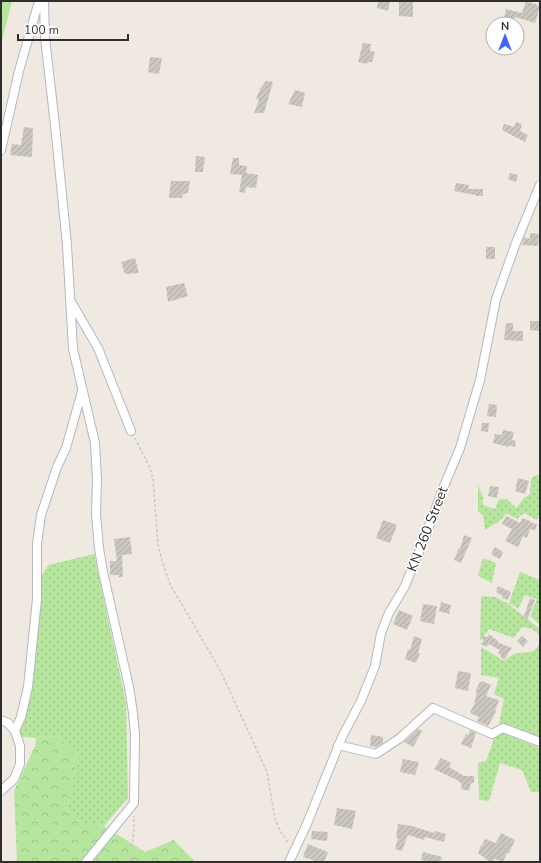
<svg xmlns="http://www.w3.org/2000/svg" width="541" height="863" font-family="'Nunito Sans',sans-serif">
<defs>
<pattern id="grass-dots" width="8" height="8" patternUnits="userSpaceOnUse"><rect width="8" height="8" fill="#b6e59e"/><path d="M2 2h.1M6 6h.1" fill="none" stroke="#9dc588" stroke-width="1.8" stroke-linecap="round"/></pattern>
<pattern id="forest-crowns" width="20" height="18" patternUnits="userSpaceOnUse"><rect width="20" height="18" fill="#b6e59e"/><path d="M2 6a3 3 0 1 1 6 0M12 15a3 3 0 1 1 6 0" fill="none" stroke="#9dc588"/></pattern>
<pattern id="building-hatch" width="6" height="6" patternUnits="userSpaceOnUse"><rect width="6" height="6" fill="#cbc7bf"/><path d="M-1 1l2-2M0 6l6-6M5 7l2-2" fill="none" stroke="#afaba4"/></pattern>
</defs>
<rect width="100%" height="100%" fill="#efe9e1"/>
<path fill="url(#grass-dots)" d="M536 475H540V513L537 520 524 513 517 519 506 513 501 520 485 530 483 515 478 511V485L483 497V505L495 509 499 499H507L516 508 524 498 530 494 531 479Z
M94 554 126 703 128 798 104 826 80 822 67 811 78 758 59 736 36 738 16 736 29 702 41 577 48 565Z
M483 558 496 563 492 583 478 576Z
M520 572 540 580V625L530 616 537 599 525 595 518 609 509 603Z
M481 596 495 597 507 603 540 629V635L532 629 522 627 514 638 489 629 480 641Z
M540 642V738L499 723 504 699 494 694 499 678 481 675V647L504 661C507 659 511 655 515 654 528 650 533 657 540 642Z
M502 733 540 748V792H531L522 770 500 763 489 801 479 800 478 763 486 761 494 739Z"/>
<path fill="url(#forest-crowns)" d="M59 736 78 758 67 811 80 822 104 826 145 852 174 840 195 862H17L14 791 35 746 36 738Z"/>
<path fill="#b6e59e" d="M1 1H12L1 45Z"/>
<path fill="url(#building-hatch)" d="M378 1H390L388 11 377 8Z
M399 1H413V17L399 16Z
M526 1 540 6 535 23 515 17 514 19 504 17 506 9 522 13Z
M363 43 371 44 370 51 375 52 372 62H368L367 64 358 62Z
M150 57 162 58 159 74 148 72Z
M266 81 273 82 264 113H254L259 100 256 99 260 89Z
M295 90 305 93 302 107 288 104Z
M516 122 522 124 520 131 528 135 525 142 502 130 504 124 514 127Z
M24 127 33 128 32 157 10 155 12 144 21 145Z
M196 156 205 157 203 172H195Z
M233 158H239V165L247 166 246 173 258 175 256 188 246 187 245 193 239 192 242 175 230 174Z
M510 173 518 175 516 182 508 179Z
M171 181H190L188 193 183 194 182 198H169Z
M456 183 469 185 468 189H483V196H476V195L454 191Z
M530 233 539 234 538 246 522 245 524 237 530 239Z
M486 247H495V259H486Z
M135 258 139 273 125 274 121 262Z
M184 283 188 296 168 302 166 287Z
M530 321H540L539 331 530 330Z
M506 323H513V331H523V341L504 340Z
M489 404 497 405 496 417 487 416Z
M482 423H489L488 432 481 431Z
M503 430 514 432 512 440 516 441 515 447 509 445V447L493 443 495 434 502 435Z
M518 478 529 481 525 494 515 491Z
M490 486 499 487 497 498 488 496Z
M506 516 520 523 522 518 530 521V522L537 524 535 530 530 529 527 538 523 536 518 547 505 541 512 529 502 524Z
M383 520 397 525 390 543 376 538Z
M464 535 472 538 461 563 454 560 459 548 460 549Z
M130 537 132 554 122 555 123 577H119V575H110V561H117L114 539Z
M495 547 503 552 500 559 491 554Z
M498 586 511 592 508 600 502 598 503 596 496 592Z
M530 598 535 600 527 620 523 619Z
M441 602 451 605 449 614 439 611Z
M423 604 437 606 434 624 420 621Z
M399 610 413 616 407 630 393 624Z
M489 634 498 641 497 642 512 648 504 660 500 656 501 655 498 653 500 650 489 644 486 647 481 644 484 640 482 639 483 636 487 637Z
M414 636 422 639 418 653H420L416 663 405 659 408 649 410 650Z
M522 636 528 641 523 647 517 641Z
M458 671 471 673 468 691 455 688Z
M482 681 491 685 486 696 499 700 495 711 496 712 488 726 477 721 479 717 470 713 474 704 477 692H475L480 682 481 683Z
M418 729 422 731 413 747 404 742Z
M470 730 476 733 471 748 461 744 466 734 468 735Z
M371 735 383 737V743L376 747 370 746Z
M441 758 451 763 449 767 464 776H474V783H471L469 791 461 789 462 784 457 780 434 769Z
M403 759 419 762 415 775 400 772Z
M337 808 356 811 352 829 334 825Z
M398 824 412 826 434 833 435 831 446 834 444 842 425 837 424 840 408 835 402 851 395 849 398 838 396 837Z
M312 831 328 832 327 841 311 839Z
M501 833 515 840 509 853H507L503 862 495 859 492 862H490L478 853 481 845 482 846 485 839 496 843Z
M308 844 328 852 324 862H319L303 857Z
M423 852 442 857 440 862H431L421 860Z"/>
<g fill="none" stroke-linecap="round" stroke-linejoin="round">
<defs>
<path id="minor" d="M44 1 45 38 55 125 67 245 73 349 95 443 97 480 96 514 99 548 103 572 129 687 133 713 135 735 134 803 86 862
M1 150 19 71 39 1
M70 300 98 348 131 431
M1 720 8 723 15 731
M338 745 376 754 400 738 433 708 492 734 503 728 540 742
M1 791 14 779 20 764V746L15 731 21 717 28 687 37 599V544L41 515 57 467 66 448 82 391
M289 862 306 826 342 737 361 701 375 666 381 633 389 613 405 586 425 537 444 486 460 448 480 380 496 299 516 243 540 185"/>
</defs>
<use href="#minor" stroke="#b4b7c1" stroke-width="10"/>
<path stroke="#c9c9c9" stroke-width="1.5" stroke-dasharray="3 2" stroke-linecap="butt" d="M135 438 150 468 153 479 158 544 162 561 170 584 220 670 267 772 275 819 280 831 289 844
M130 862 134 831V816"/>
<use href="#minor" stroke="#fff" stroke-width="8"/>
</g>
<g text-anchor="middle" stroke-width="3" stroke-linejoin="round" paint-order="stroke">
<g font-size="14" fill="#2e2e2e" stroke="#fff">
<text transform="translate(427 529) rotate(-69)" y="5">KN 260 Street</text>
</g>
</g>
<rect width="541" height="863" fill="none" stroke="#2e2e2e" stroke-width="4"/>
<g transform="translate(505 36)"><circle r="19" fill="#ffffff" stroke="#ababab"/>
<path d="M0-3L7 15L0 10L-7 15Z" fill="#4264fb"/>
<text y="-6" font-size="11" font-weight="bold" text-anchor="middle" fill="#2e2e2e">N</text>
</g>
<path d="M18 34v6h110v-6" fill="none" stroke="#2e2e2e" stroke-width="2"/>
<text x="24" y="34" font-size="12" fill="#2e2e2e" stroke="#ffffff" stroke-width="3" paint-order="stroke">100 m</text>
</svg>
